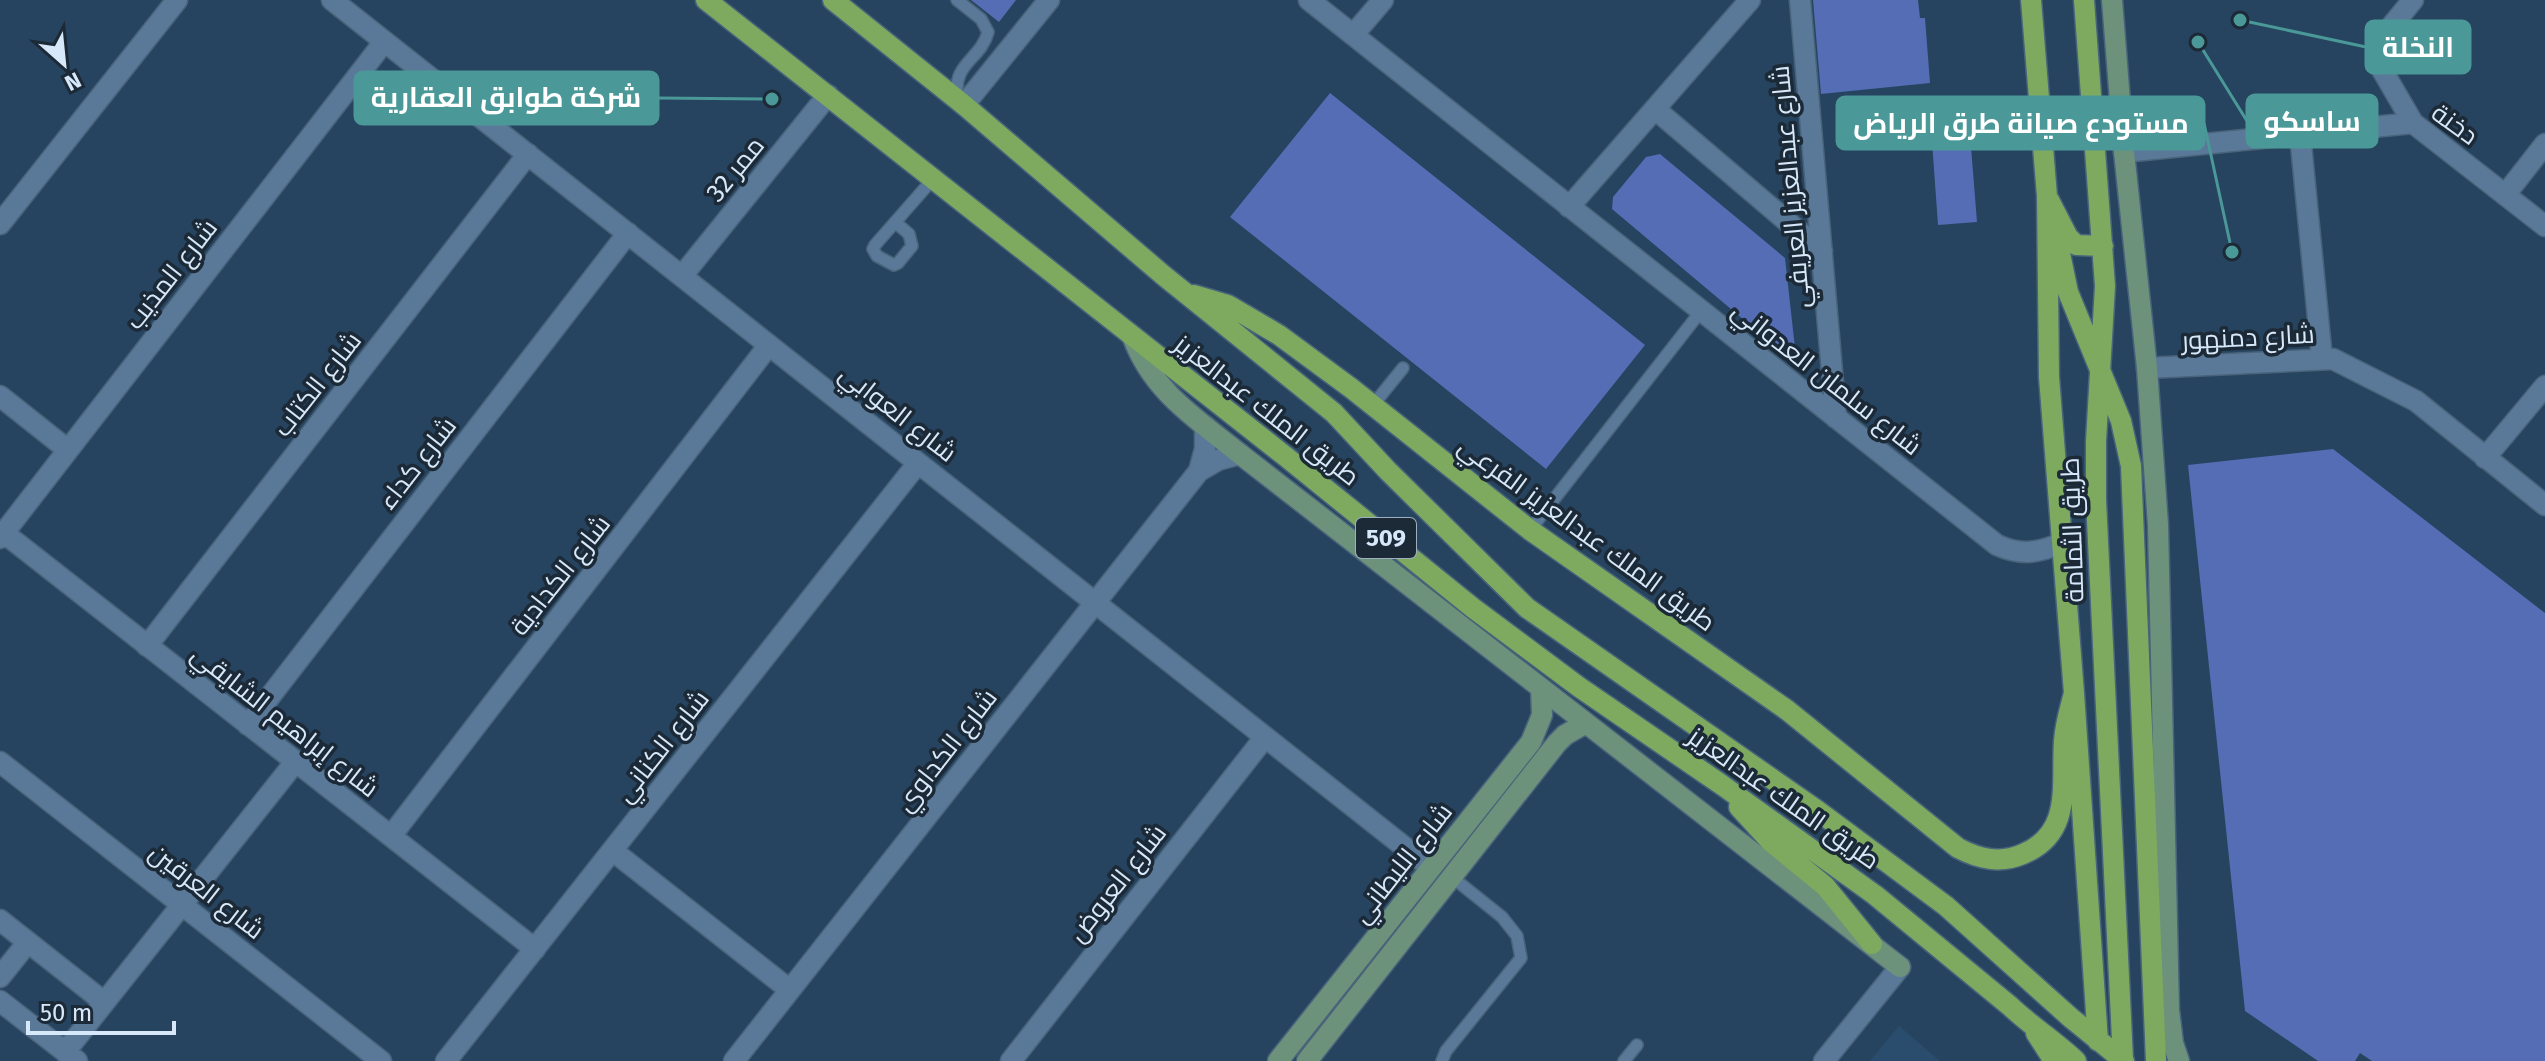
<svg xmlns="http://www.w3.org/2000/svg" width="2545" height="1061" font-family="'Fira Sans',Cairo,sans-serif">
<rect width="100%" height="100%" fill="#26445f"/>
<path fill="#2a4d6e" d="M1899 1026 1940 1061H1870Z"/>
<path fill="#546db4" d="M971 0H1016L999 22Z
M1813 0H1918L1920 18H1925L1930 83 1821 94Z
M1330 93 1645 345 1546 469 1230 217Z
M1967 97 1977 222 1938 225 1929 100Z
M1660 154 1785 258 1795 348 1788 357 1612 209 1613 197 1646 157Z
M2333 449 2545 613V1061H2372L2360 1053 2355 1061H2318L2245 1011 2188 465Z"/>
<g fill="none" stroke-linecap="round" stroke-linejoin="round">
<defs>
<path id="lane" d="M957 0 981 19 988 32C981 60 951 63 958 99
M895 222 909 234 912 246 898 263 894 265 877 256 873 249 875 245 933 179
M1373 405 1403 368
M1530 530 1701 311
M1442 1061 1446 1051 1521 958 1517 936 1502 917 1452 877
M1624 1061 1637 1045"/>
<path id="street" d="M332 0 1431 868
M1309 0 1997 545C2021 556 2040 553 2063 542
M1800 0 1836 418
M2413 0 2380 40 2381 68 2413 123
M1353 35 1383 0
M964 105 1049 0
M1655 109 1822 251
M2300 134 2322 359
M2124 152 2413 123 2545 226
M2505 195 2545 144
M1569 207 1750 0
M0 224 177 0
M682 276 828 95
M2147 368 2333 359 2416 401 2545 505
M0 396 68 450
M2485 458 2545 386
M1199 471 1205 449V426
M4 533 535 949
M0 538 384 42
M147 646 528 154
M248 725 628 233
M0 762 381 1061
M391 836 769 345
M613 851 790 990
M0 920 104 1002
M0 977 28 942
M0 1001 77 1061
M65 1052 296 761
M446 1061 918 463
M734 1061 1199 471 1218 460 1240 454
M1011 1061 1265 737
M1824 1061 1900 967"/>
<path id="secondary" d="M2112 0 2124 152 2147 368 2158 525 2169 1010 2173 1043 2179 1061
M1133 338C1153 392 1197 419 1240 454L1900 967
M1278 1061 1531 742 1542 715 1541 688
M1307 1061 1557 743 1565 735 1586 723"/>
<path id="primary" d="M706 0 1285 456 1473 608 1579 687 1722 785 1875 895 2010 1006C2031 1026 2055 1041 2076 1061
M833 0 964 105 1163 275 1334 413 1388 471 1527 608 1818 811 1946 906 2071 1018 2124 1061
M2031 0 2047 196 2049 377 2074 693 2098 1041
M2084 0 2105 286 2096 441V500L2123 1060
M2049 200 2068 237 2076 245 2103 246
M2057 239 2068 292 2121 421 2131 466 2156 1061
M1194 295 1228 305 1279 335 1351 388 1530 530 1787 710 1958 848C1979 859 2000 864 2023 854 2073 833 2061 785 2064 741 2065 724 2070 709 2074 693
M1739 807 1770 841 1825 886 1872 944
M2036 1033 2054 1061"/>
</defs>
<use href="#lane" stroke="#48637a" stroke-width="14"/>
<use href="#street" stroke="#48637a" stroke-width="23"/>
<use href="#secondary" stroke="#48637a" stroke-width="23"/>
<use href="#primary" stroke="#48637a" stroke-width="23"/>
<use href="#lane" stroke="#5a7998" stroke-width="11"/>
<use href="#street" stroke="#5a7998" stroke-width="20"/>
<use href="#secondary" stroke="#6c927c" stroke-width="20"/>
<use href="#primary" stroke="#7eaa60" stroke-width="20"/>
</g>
<g text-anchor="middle" stroke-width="7" stroke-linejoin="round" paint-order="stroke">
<rect fill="#1c2936" stroke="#9eafbe" stroke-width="2" x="1356" y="518" width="60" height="40" rx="6"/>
<g font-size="24" font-weight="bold" fill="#d6e8f9">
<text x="1386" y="546">509</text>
</g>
<g font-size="26" fill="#d6e8f9" stroke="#1c2936">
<text transform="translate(2455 124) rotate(36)" y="9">دخنة</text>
<text transform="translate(735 169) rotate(-51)" y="9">ممر 32</text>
<text transform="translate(1790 187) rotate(-95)" y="9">شارع عبدالعزيز العريفي</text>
<text transform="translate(171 274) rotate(-52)" y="9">شارع المذيب</text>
<text transform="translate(2248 337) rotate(-3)" y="9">شارع دمنهور</text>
<text transform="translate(1827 378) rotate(38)" y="9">شارع سلمان العدواني</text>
<text transform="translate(317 384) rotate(-52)" y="9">شارع الكتاب</text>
<text transform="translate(1267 410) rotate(38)" y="9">طريق الملك عبدالعزيز</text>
<text transform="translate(898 413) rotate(38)" y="9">شارع العوابي</text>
<text transform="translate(417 463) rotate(-52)" y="9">شارع كداء</text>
<text transform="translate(2072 530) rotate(-92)" y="9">طريق الثمامة</text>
<text transform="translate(1587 534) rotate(36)" y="9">طريق الملك عبدالعزيز الفرعي</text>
<text transform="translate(560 575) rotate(-52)" y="9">شارع الكدادية</text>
<text transform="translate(285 721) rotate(38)" y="9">شارع إبراهيم الشايقي</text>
<text transform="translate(662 746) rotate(-52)" y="9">شارع الكناني</text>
<text transform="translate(946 750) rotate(-52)" y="9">شارع الكداوي</text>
<text transform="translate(1784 798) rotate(35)" y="9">طريق الملك عبدالعزيز</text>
<text transform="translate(1402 863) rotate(-52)" y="9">شارع الليطاني</text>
<text transform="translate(1117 883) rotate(-52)" y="9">شارع العروض</text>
<text transform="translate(207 891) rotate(38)" y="9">شارع العرقين</text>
</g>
</g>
<path fill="none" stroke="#4b9898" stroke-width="3" d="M2240 20L2366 47M772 99L658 98M2198 42L2247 121M2232 252L2204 123"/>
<g fill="#4b9898" stroke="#1c2936" stroke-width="3">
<circle cx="2240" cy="20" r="8"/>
<circle cx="772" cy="99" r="8"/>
<circle cx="2198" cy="42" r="8"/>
<circle cx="2232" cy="252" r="8"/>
</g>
<g fill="#4b9898" stroke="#4b9898" stroke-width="3">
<rect x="2366" y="21" width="104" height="52" rx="8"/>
<rect x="355" y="72" width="303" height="52" rx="8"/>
<rect x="2247" y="95" width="130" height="52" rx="8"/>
<rect x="1837" y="97" width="367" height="52" rx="8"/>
</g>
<g font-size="28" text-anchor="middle" font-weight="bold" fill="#fff">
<text x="2418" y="57">النخلة</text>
<text x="506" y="107">شركة طوابق العقارية</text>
<text x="2312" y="131">ساسكو</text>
<text x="2021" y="133">مستودع صيانة طرق الرياض</text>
</g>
<g transform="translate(64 64) rotate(153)" stroke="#1c2936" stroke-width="6" paint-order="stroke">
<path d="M0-6L14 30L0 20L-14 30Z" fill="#d6e8f9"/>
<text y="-12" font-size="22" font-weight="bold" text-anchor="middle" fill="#d6e8f9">N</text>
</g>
<path d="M28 1021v12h146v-12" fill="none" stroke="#d6e8f9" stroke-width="4"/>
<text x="40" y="1021" font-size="24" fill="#d6e8f9" stroke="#1c2936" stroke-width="6" paint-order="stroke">50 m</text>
</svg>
